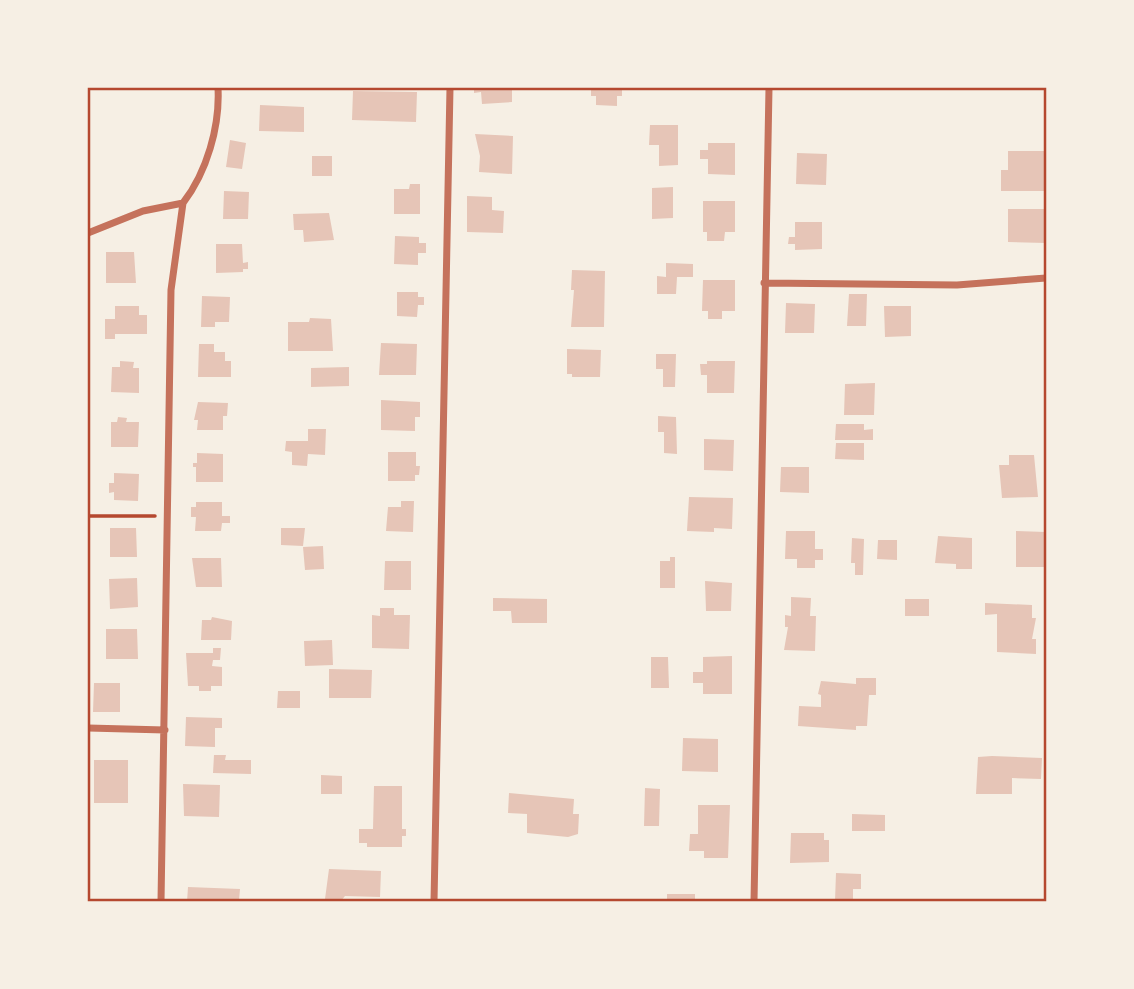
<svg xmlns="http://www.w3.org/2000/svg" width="1134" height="989" font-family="Lora,serif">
<rect width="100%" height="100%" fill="#f6efe4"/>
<path fill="#e6c5b7" d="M474 88H512V102L482 104 481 92 474 93Z
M591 88H622V96H617V106L596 105V96H591Z
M353 91 417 92 416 122 352 120Z
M260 105 304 107V132L259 131Z
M650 125H678V165L659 166V145H649Z
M475 134 513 136 512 174 479 172 480 156Z
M230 140 246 143 242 169 226 167Z
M708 143H735V175L708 174V159H700V150H708Z
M1008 151H1046V191H1001V170H1008Z
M797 153 827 154 826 185 796 184Z
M312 156H332V176H312Z
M410 184H420V214H394V189H409Z
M673 187V218L652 219V188Z
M224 191 249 192 248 219H223Z
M467 196 492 197V210L504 211 503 233 467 232Z
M703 201H735V232H725L724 241H707V232H703Z
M1008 209H1044L1046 243 1008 242Z
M329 213 334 240 304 242 303 230H294L293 214Z
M795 222H822V249L795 250V244H788L789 237H795Z
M395 236 419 237V243H426V253H418V265L394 264Z
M216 244H242L243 263 248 262V269H243V272L216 273Z
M106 252H134L136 283H106Z
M666 263 693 264V277H677L676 294H657V276L666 277Z
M572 270 605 271 604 327H571L574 290H571Z
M703 280H735V311H722V319H708V311H702Z
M397 292H418V297H424V305H418L417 317 397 316Z
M849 294H867L866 326H847Z
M202 296 230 297 229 322H215V327H201Z
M786 303 815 304 814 333H785Z
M115 306H139V315H147V334H115V339H105V319H115Z
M884 306H911V336L885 337Z
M310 318 331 319 333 351H288V322H309Z
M381 343 417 344 416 375H379Z
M199 344H214V352H225V361H231V377H198Z
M567 349 601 350 600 377H572V374H567Z
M656 354H676L675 387H663V369H656Z
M120 361 134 362 133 368H139V393L111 392 112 367H120Z
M707 361H735L734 393H707V375H701L700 364H707Z
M349 367V386L311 387V368Z
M875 383 874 415H844L845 384Z
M381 400 420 402V417H415V431L381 430Z
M198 402 228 403 227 416H223V430H197L198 420H194Z
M658 416 676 417 677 454 664 453V432H658Z
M118 417 127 418 126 422H139L138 447H111V422H117Z
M836 424H864V430L873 429V440H835Z
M308 429H326L325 455 308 454 307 466 292 465V452L285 451 286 441H308Z
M704 439 734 440 733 471 704 470Z
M836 443H864V460L835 459Z
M388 452H416V466H420L419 475H415V481H388Z
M197 453 223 454V482H196V467H193V463H197Z
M1009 455H1034L1038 497 1002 498 999 465H1009Z
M781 467H809V493L780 492Z
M114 473 139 474 138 501 114 500V492L109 493V483H114Z
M689 497 733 498 732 529 714 528V532L687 531Z
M401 501H414L413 532 386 531 388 507H401Z
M196 502H222V516H230V523H222L221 531H195L196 517H191V507H196Z
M110 528H136L137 557H110Z
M281 528H305L303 546 281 545Z
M786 531H815V549H823V560H815V568H797V559H785Z
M1016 531 1046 532V567H1016Z
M938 536 972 538V569H956V564L935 563Z
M852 538 864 539 863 575H855V563H851Z
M878 540H897V560L877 559Z
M323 546 324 569 305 570 303 547Z
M670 557H675V588H660V561H670Z
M192 558H221L222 587H196Z
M385 561H411V590H384Z
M137 578 138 607 110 609 109 579Z
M705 581 732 583 731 611H706Z
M791 597 811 598 810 616H816L815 651 784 650 788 627H785V615L791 616Z
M493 598 547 599V623H512L511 611H493Z
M905 599H929V616H905Z
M985 603 1032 605V618H1036L1032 639H1036V654L997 652V614L985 615Z
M380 608H394V615H410L409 649 372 648V615L380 616Z
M212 617 232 621 231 640H201L202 620H211Z
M106 629H137L138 659H106Z
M332 640 333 665 305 666 304 641Z
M213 648H221L220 660H213L212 666 222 667V686H211V691H199V686H188L186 653H213Z
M732 656V694H703V683H693V672H703V657Z
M651 657H668L669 688H651Z
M329 669 372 670 371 698H329Z
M856 678H876V695H869L867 726H856V730L798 726 799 706 821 707V695L818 694 821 681 856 684Z
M94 683H120V712H93Z
M278 691H300V708H277Z
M186 717 222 718V728H215V747L185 746Z
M683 738 718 739V772L682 771Z
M214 755H226L225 760H251V774L213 773Z
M992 756 1042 758 1041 779 1012 778V794H976L978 757Z
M94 760H128V803H94Z
M321 775 342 776V794H321Z
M183 784 220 785 219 817 184 816Z
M374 786H402V829H406V836H402V847H367V843H359V829H373Z
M645 788 660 789 659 826H644Z
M509 793 574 799 573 814H579L578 834 568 837 527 833V814L508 813Z
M698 805H730L728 858H704V851H689L690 834H698Z
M852 814 885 815V831H852Z
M791 833H824V840H829V862L790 863Z
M329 869 381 871 380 897 345 896 340 902H310V899H325Z
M836 873 861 874V889H853V902L835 901Z
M188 887 240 889 239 900 187 902Z
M667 894H695V902H667Z"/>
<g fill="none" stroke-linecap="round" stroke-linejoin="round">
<path stroke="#b5482f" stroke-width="3.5" d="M88 516H155"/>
<path stroke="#c5725c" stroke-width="7" d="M88 233 143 211 183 203C207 172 220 126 218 88
M764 283 957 285 1046 278
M88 728 165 730
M161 902 171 290 183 203
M434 902 450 88
M754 902 769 88"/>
</g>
<rect width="1134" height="989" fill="none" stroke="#f6efe4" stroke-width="178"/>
<rect x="89" y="89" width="956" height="811" fill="none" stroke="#b5482f" stroke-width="2.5"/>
</svg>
